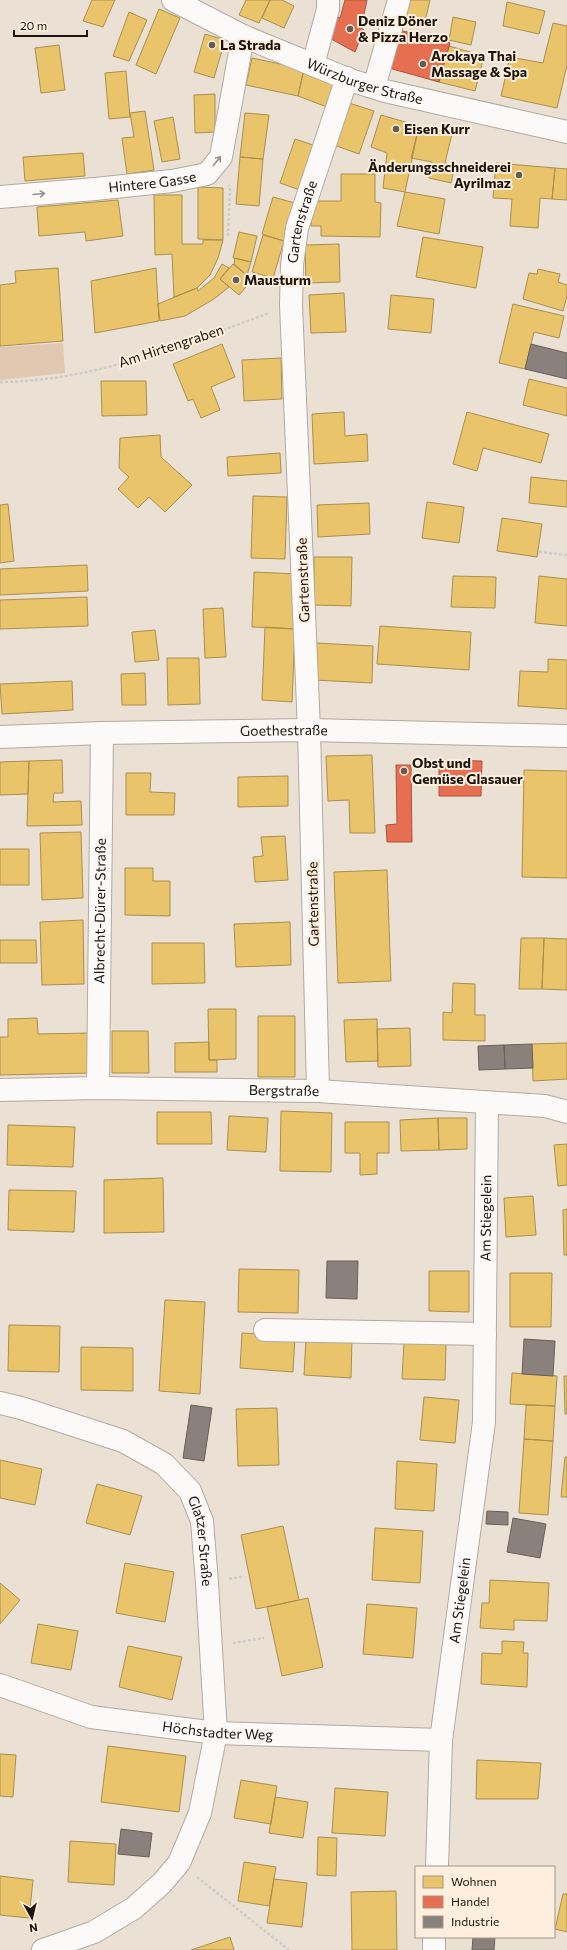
<svg xmlns="http://www.w3.org/2000/svg" width="567" height="1950" font-family="Commissioner,sans-serif">
<rect width="100%" height="100%" fill="#ebe0d4"/>
<path fill="#e1c9b1" d="M63 343 65 373 0 380V347Z"/>
<path fill="#e9c46a" stroke="#ab8f4e" d="M92 0H115L103 27 83 21Z
M246 0H270L259 23 239 15Z
M270 0H282L294 6 284 28 262 18Z
M408 0H430L424 26 403 21Z
M507 2 545 11 539 34 503 26Z
M159 9 180 18 156 74 136 65Z
M129 12 147 20 129 61 113 56Z
M453 17 476 22 471 45 449 40Z
M553 23 567 26V65L557 108 501 96 510 57 543 63Z
M205 34 225 40 214 78 194 72Z
M59 45 65 90 41 93 35 48Z
M449 46 484 56 475 91 439 82Z
M252 58 304 69 298 96 246 85Z
M304 69 337 81 327 107 298 96Z
M126 71 130 117 109 119 105 73Z
M215 94V132L195 133 194 95Z
M349 103 374 111 359 154 334 145Z
M145 111 154 170 127 174 122 138 134 137 130 113Z
M245 113 269 115 263 159 240 157Z
M381 115 419 126 405 192 383 188 387 153 371 147Z
M173 117 180 159 162 162 154 121Z
M419 126 452 134 445 163 455 165 451 183 429 178 432 162 411 158Z
M295 139 316 146 300 190 280 183Z
M83 153 85 176 25 181 23 157Z
M240 157 263 159 259 206 236 204Z
M496 163 555 168 552 199 540 198 538 228 510 226 512 199 493 198Z
M555 168 567 169V200L552 199Z
M341 174H375V202L381 203 380 237 321 236V226H311L312 201H341Z
M198 187 223 188V240L198 239Z
M405 192 445 199 439 234 397 226Z
M154 195H182V244H203V240H223L218 258 210 275 197 288 174 297 172 254 155 255Z
M273 197 295 203 284 241 262 234Z
M118 200 123 236 86 241 85 232 39 236 37 207Z
M239 232 257 236 251 262 233 258Z
M263 235 284 241 273 278 252 272Z
M423 237 483 247 476 288 416 277Z
M339 244 340 282 306 283 305 245Z
M235 258 251 262 247 275 234 264Z
M222 264 229 268 220 279 229 287 214 299 185 316 160 321 158 304 197 288 198 291 214 278Z
M233 264 252 280 239 295 220 279Z
M58 268 63 341 0 346V285L16 283 15 271Z
M156 268 159 321 95 333 91 281Z
M538 269 560 274 558 282 567 285V296L563 311 523 299 529 273 537 274Z
M344 293 346 332 311 333 309 295Z
M391 295 434 299 431 333 388 329Z
M513 304 564 316 559 338 534 332 525 369 499 363Z
M222 344 235 377 211 387 220 410 201 418 193 399 188 401 173 364Z
M281 358 282 399 244 401 242 360Z
M529 379 567 388V416L523 405Z
M101 381H146L147 415 102 416Z
M344 412 345 436 367 434 368 461 314 464 312 414Z
M467 412 549 434 541 463 483 448 477 471 453 464Z
M160 435 161 457 192 485 165 512 149 497 138 508 118 489 129 477 119 468 120 438Z
M280 453 281 473 228 476 227 457Z
M531 477 567 481V507L529 503Z
M253 496 287 497 285 559 251 558Z
M427 502 464 507 459 543 422 538Z
M369 503 370 534 318 537 317 505Z
M8 504 14 561 0 563V505Z
M502 518 542 524 537 557 497 551Z
M314 557H352L351 606 314 605Z
M87 565 88 591 0 595V569Z
M254 572 298 574 295 629 252 627Z
M453 576 496 577 495 608 451 607Z
M539 576 567 579V626L535 623Z
M87 597 88 626 0 629V600Z
M223 608 226 657 205 658 203 609Z
M380 626 471 632 469 670 377 664Z
M265 627 295 629 292 702 262 700Z
M155 630 159 660 135 662 132 632Z
M315 643 373 646 372 683 314 680Z
M167 658H199L200 704 168 705Z
M548 659 567 660V709L518 706 520 671 548 672Z
M145 673 146 705H122L121 674Z
M72 681 73 710 2 714 0 684Z
M372 755 375 833H350L349 800 328 801 326 756Z
M62 760 63 793H54L53 802 81 801 82 825 27 826 29 761Z
M29 761 28 794 0 795V762Z
M524 770 567 771V878L522 877Z
M126 773H151L150 792 175 793 174 815H126Z
M288 776V806L238 807V777Z
M81 832 83 898 42 900 40 833Z
M285 836 288 880 255 882 253 857 263 856 261 837Z
M0 849H29V885H0Z
M125 868H153V881H170V916L125 915Z
M387 870 391 981 338 983 334 872Z
M83 920 84 984 42 985 40 922Z
M290 922 291 965 236 967 234 924Z
M521 938H544L542 989H519Z
M544 938 567 939V990L542 989Z
M0 940H36L37 963H0Z
M152 943H204L205 983 152 984Z
M453 983 475 984V1015H485V1041L443 1040V1012L452 1013Z
M208 1009H236V1059L209 1060Z
M258 1016H295V1077H258Z
M37 1018 38 1034 91 1033 92 1073 0 1075V1037H8V1019Z
M377 1019 378 1061 346 1062 344 1020Z
M410 1028 411 1066 378 1067 377 1029Z
M112 1031H148L149 1073H112Z
M209 1042V1060H217V1072H175V1043Z
M567 1043V1079L533 1081 532 1044Z
M281 1111 332 1113 331 1172 280 1171Z
M157 1112H211L212 1144H157Z
M229 1116 268 1118 266 1152 227 1150Z
M438 1118H467V1149L439 1150Z
M438 1118 439 1150 401 1151 400 1120Z
M345 1122H389V1153H377V1174L360 1175V1153H345Z
M8 1125 75 1127 73 1167 7 1165Z
M567 1144V1185L558 1186 554 1145Z
M163 1178 164 1232 104 1233V1180Z
M9 1190 76 1191 74 1232 8 1230Z
M533 1196 536 1235 506 1237 504 1198Z
M567 1209V1255H564L563 1210Z
M239 1269 299 1270 298 1313 238 1312Z
M429 1271H469V1312L429 1311Z
M510 1273H552L551 1327H510Z
M165 1300 205 1302 200 1394 159 1391Z
M9 1325 60 1326 59 1372 8 1371Z
M242 1333 295 1336 293 1372 240 1368Z
M306 1337 352 1339 351 1378 304 1375Z
M404 1342 446 1344 445 1380 402 1379Z
M81 1347 133 1348V1391L81 1390Z
M512 1373 557 1376 555 1406 510 1404Z
M564 1376H567V1414H565Z
M424 1397 459 1400 455 1443 420 1440Z
M526 1405 555 1406 553 1441 524 1439Z
M277 1408 279 1465 238 1466 236 1409Z
M524 1439 553 1441 548 1515 519 1513Z
M565 1457H567V1497H561Z
M0 1460 42 1469 35 1505 0 1498Z
M397 1461 437 1464 434 1511 395 1509Z
M97 1484 142 1496 130 1535 86 1523Z
M283 1526 299 1600 256 1609 241 1535Z
M375 1528 423 1531 420 1583 372 1580Z
M125 1563 174 1572 165 1622 116 1613Z
M490 1580 549 1583 547 1621 514 1620V1630L480 1628 482 1603H489Z
M0 1583 20 1600 0 1624Z
M308 1598 323 1667 282 1676 267 1607Z
M367 1604 417 1608 413 1658 363 1654Z
M38 1624 78 1631 71 1670 31 1663Z
M502 1641 524 1642 523 1653H528L527 1687 481 1684 482 1653 502 1654Z
M128 1646 182 1657 172 1700 119 1687Z
M108 1746 186 1756 179 1812 101 1802Z
M0 1754 16 1755 13 1797 0 1796Z
M477 1760 541 1763 538 1799H476Z
M241 1780 277 1786 271 1824 234 1818Z
M335 1788 388 1792 385 1836 332 1833Z
M275 1797 308 1802 303 1838 269 1833Z
M318 1837 337 1838 336 1876 317 1875Z
M70 1841 116 1844 114 1885 68 1882Z
M244 1862 276 1867 269 1906 238 1901Z
M0 1876 33 1880 29 1918 0 1915Z
M274 1879 307 1883 302 1927 267 1923Z
M396 1891 397 1950H352L351 1892Z
M563 1894H567V1932L555 1929Z
M230 1937 234 1950H191Z"/>
<path fill="#e76f51" stroke="#aa543c" d="M345 0H367L361 28 364 30 355 52 324 35 332 15 340 18Z
M399 30 450 43 439 82 389 68Z
M439 760 482 761 481 796H439Z
M396 765H411L412 842H387L386 825 397 824Z"/>
<path fill="#8a817c" stroke="#69605a" d="M531 344 567 353V379L525 369Z
M532 1044 533 1068 505 1069 504 1045Z
M504 1045 505 1069 479 1070 478 1046Z
M327 1261H358L357 1299 326 1298Z
M524 1339 555 1341 553 1376 522 1374Z
M191 1405 212 1408 204 1461 183 1458Z
M487 1511 508 1512V1525L486 1524Z
M513 1518 546 1524 540 1558 507 1552Z
M121 1829 152 1833 149 1857 118 1854Z
M473 1937H495L494 1950H472Z"/>
<g fill="none" stroke-linecap="round" stroke-linejoin="round">
<defs>
<g id="minor">
<path id="s1" d="M173 0 243 36 350 80 385 91 567 132"/>
<path d="M313 65 328 9V0"/>
<path d="M374 87 399 0"/>
<path id="s2" d="M0 197 95 189 172 181 207 174 221 157 243 36"/>
<path id="s3" d="M0 737 102 733 309 730 567 736"/>
<path id="s4" d="M98 1088 102 733"/>
<path id="s5" d="M0 1090 98 1088 318 1091 545 1106 567 1112"/>
<path id="s6" d="M318 1091 309 730 291 305 292 265 297 228 347 78"/>
<path d="M265 1330 485 1334"/>
<path id="s7" d="M0 1403 21 1408 123 1441 164 1464 190 1491 202 1521 207 1583 216 1733 200 1813 179 1863 162 1883 134 1908 94 1932 43 1950"/>
<path id="s8" d="M0 1685 91 1717 216 1733 441 1740"/>
<path id="s9" d="M437 1867 441 1740 484 1422 487 1103"/>
<path d="M434 1950V1937"/>
</g>
</defs>
<use href="#minor" stroke="#b2aaa0" stroke-width="24"/>
<path stroke="#ceccc8" stroke-width="2.5" stroke-dasharray="3 2" stroke-linecap="butt" d="M228 236 230 188 229 185
M0 382C94 381 182 345 269 313
M539 552 567 555
M229 1579 244 1576
M233 1643 264 1638
M197 1877 289 1950"/>
<use href="#minor" stroke="#fcfaf9" stroke-width="22"/>
</g>
<defs><path id="oneway-shaft" d="M-6 0H5M1.5-3L5.5 0L1.5 3" fill="none" stroke-width="1.6" stroke-linecap="round" stroke-linejoin="round"/></defs>
<g stroke="#97928e">
<use href="#oneway-shaft" transform="translate(217 161) rotate(-52)"/>
<use href="#oneway-shaft" transform="translate(39 194) rotate(-5)"/>
</g>
<g fill="#645b52" stroke="#feeedd" stroke-width="1.5">
<circle cx="350" cy="29" r="4"/>
<circle cx="212" cy="45" r="4"/>
<circle cx="423" cy="64" r="4"/>
<circle cx="396" cy="129" r="4"/>
<circle cx="519" cy="175" r="4"/>
<circle cx="236" cy="280" r="4"/>
<circle cx="404" cy="771" r="4"/>
</g>
<g text-anchor="middle" stroke-width="4" stroke-linejoin="round" paint-order="stroke">
<g font-size="14" font-weight="bold" fill="#1b140c" stroke="#feeedd" text-anchor="start">
<text x="358" y="26">Deniz Döner<tspan x="358" dy="16">&amp; Pizza Herzo</tspan></text>
<text x="220" y="50">La Strada</text>
<text x="431" y="61">Arokaya Thai<tspan x="431" dy="16">Massage &amp; Spa</tspan></text>
<text x="404" y="134">Eisen Kurr</text>
<text x="511" y="172" text-anchor="end">Änderungsschneiderei<tspan x="511" dy="16">Ayrilmaz</tspan></text>
<text x="244" y="285">Mausturm</text>
<text x="412" y="768">Obst und<tspan x="412" dy="16">Gemüse Glasauer</tspan></text>
</g>
<g font-size="14" fill="#1b140c" stroke="#feeedd">
<text dy="5" stroke="none"><textPath href="#s1" startOffset="209">Würzburger Straße</textPath></text>
<text dy="5" stroke="none"><textPath href="#s2" startOffset="153">Hintere Gasse</textPath></text>
<text dy="5" stroke="none"><textPath href="#s6" startOffset="871">Gartenstraße</textPath></text>
<text transform="translate(171 346) rotate(-18)" y="5">Am Hirtengraben</text>
<text transform="translate(303 580) rotate(-92)" y="5">Gartenstraße</text>
<text dy="5" stroke="none"><textPath href="#s3" startOffset="284">Goethestraße</textPath></text>
<text transform="translate(313 904) rotate(-91)" y="5">Gartenstraße</text>
<text dy="5" stroke="none"><textPath href="#s4" startOffset="177">Albrecht-Dürer-Straße</textPath></text>
<text dy="5" stroke="none"><textPath href="#s5" startOffset="284">Bergstraße</textPath></text>
<text dy="5" stroke="none"><textPath href="#s9" startOffset="652">Am Stiegelein</textPath></text>
<text dy="5" stroke="none"><textPath href="#s7" startOffset="265">Glatzer Straße</textPath></text>
<text dy="5" stroke="none"><textPath href="#s9" startOffset="268">Am Stiegelein</textPath></text>
<text dy="5" stroke="none"><textPath href="#s8" startOffset="224">Höchstadter Weg</textPath></text>
</g>
</g>
<rect x="415" y="1866" width="140" height="72" fill="#feeedd" stroke="#a39789"/>
<rect x="423" y="1876" width="20" height="12" fill="#e9c46a" stroke="#a39789"/>
<text x="451" y="1886" font-size="12" fill="#1b140c">Wohnen</text>
<rect x="423" y="1896" width="20" height="12" fill="#e76f51" stroke="#a39789"/>
<text x="451" y="1906" font-size="12" fill="#1b140c">Handel</text>
<rect x="423" y="1916" width="20" height="12" fill="#8a817c" stroke="#a39789"/>
<text x="451" y="1926" font-size="12" fill="#1b140c">Industrie</text>
<g transform="translate(32 1918) rotate(172)" stroke="#feeedd" stroke-width="3" paint-order="stroke">
<path d="M0-3L7 15L0 10L-7 15Z" fill="#1b140c"/>
<text y="-6" font-size="11" font-weight="bold" text-anchor="middle" fill="#1b140c">N</text>
</g>
<path d="M14 30v6h73v-6" fill="none" stroke="#1b140c" stroke-width="2"/>
<text x="20" y="30" font-size="12" fill="#1b140c" stroke="#feeedd" stroke-width="3" paint-order="stroke">20 m</text>
</svg>
